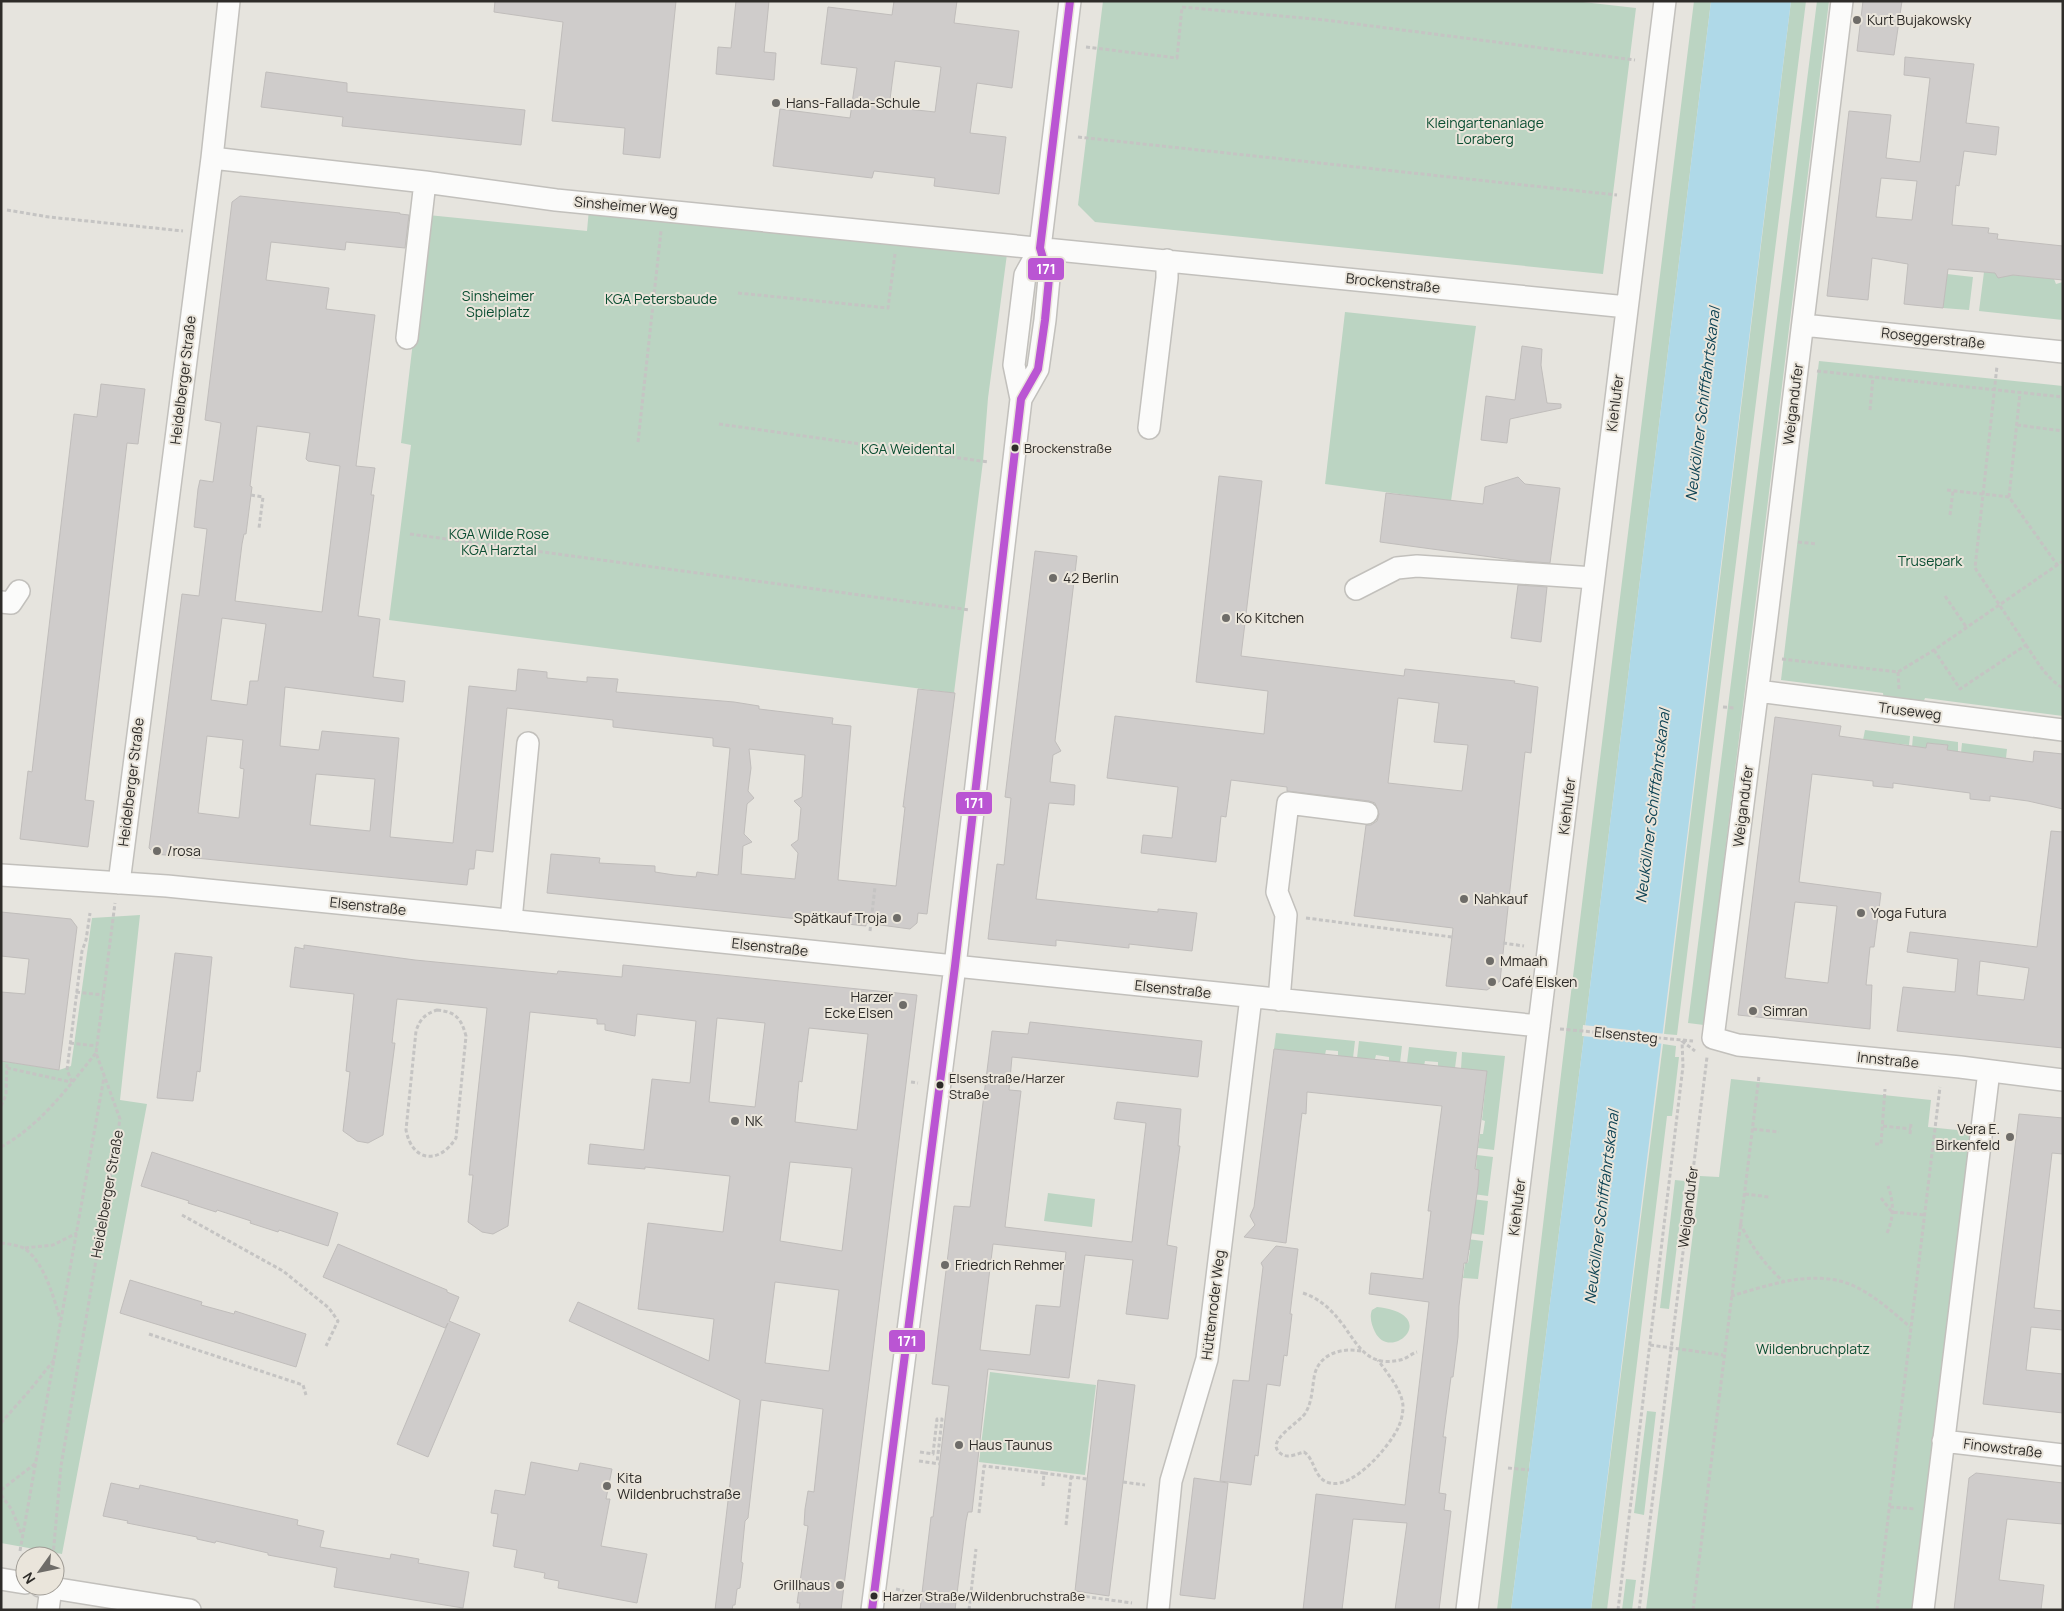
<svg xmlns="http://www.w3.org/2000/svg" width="2064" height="1611" font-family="Manrope,sans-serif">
<rect width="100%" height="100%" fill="#e6e4de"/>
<path fill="#bbd4c2" d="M1103 1H1574L1636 8 1603 274 1095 222 1078 205Z
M1694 1H1711L1584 1036 1511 1610H1497L1565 1041Z
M1791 1H1806L1677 1035 1664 1034Z
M1817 1H1829L1704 1025 1688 1023Z
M589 209 1007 254 988 398 983 461 954 693 389 620 411 445 401 443 428 215 587 231Z
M1984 272 2054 279 2056 284 2063 282V320L1979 311Z
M1947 274 1973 277 1969 310 1943 308Z
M1345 312 1476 326 1451 501 1325 484Z
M1819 361 2063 386V716L1925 698 1922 706 1884 701 1883 693 1781 680Z
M1865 730 1910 736 1909 745 1863 740Z
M1913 736 1958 742V752L1947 750V745L1927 743 1926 748 1912 747Z
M1962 743 2007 749 2006 758 1961 753Z
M140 915 120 1100 147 1104 62 1554 1 1543V1061L59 1070 71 1066 92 918Z
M1276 1033 1355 1041 1353 1058 1338 1056V1051L1326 1050 1325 1055 1274 1049Z
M1359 1041 1402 1046 1400 1063 1389 1061V1057L1376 1055 1375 1059 1357 1058Z
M1663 1044 1676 1046 1675 1057H1679L1672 1116H1667L1607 1610H1591Z
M1409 1047 1457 1052 1455 1068 1438 1067V1062L1425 1061 1424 1066 1407 1063Z
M1462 1052 1505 1056 1494 1150 1478 1148 1480 1134H1483L1485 1121 1482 1120 1487 1071 1461 1069Z
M1731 1079 1931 1100 1928 1127 1976 1132 1916 1610H1646L1700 1176 1719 1177Z
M1477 1155 1493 1157 1488 1196 1473 1194 1478 1183 1479 1170 1476 1169Z
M1675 1180 1685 1181 1669 1309 1660 1308Z
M1048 1193 1095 1199 1092 1227 1044 1221Z
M1472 1199 1488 1201 1484 1235 1468 1233C1474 1221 1475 1212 1472 1199Z
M1467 1239 1483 1241 1478 1279 1463 1278 1465 1263H1468L1470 1250H1466Z
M1377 1307C1443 1314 1391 1364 1375 1332 1372 1326 1369 1317 1372 1310Z
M990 1372 1096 1385 1085 1475 979 1462Z
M1647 1411 1656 1412 1644 1515 1634 1513Z
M1626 1579 1636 1580 1632 1610H1622Z"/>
<path fill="#afd9e8" d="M1711 1H1791L1591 1610H1511L1584 1036Z"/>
<path fill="#e6e4de" d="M1583 1025 1666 1034 1665 1044 1582 1036Z"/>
<path fill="#cfcccb" stroke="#c0bdbb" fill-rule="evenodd" d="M495 1H676L660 158 623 154 625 128 552 121 563 22 494 12Z
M736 1H769L764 52 776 53 774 80 716 74 718 47 731 48Z
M894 1H957L954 23 1019 31 1012 88 977 83 970 133 1006 137 999 194 934 186 935 178 874 171 872 178 773 166 780 109 850 118 857 68 821 64 828 7 892 15ZM895 61 941 67 935 112 889 107Z
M1863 1H1902L1894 55 1857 51Z
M1905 57 1974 64 1966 123 1999 127 1996 155 1964 151 1959 186 1956 185 1952 225 1989 228 1988 233 1998 234 1997 239 2063 246V280L2013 275 1998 278 1995 273 1948 269 1943 308 1913 305 1904 304 1908 264 1872 258 1868 300 1827 296 1849 111 1891 115 1886 158 1920 162 1930 78 1904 75ZM1881 178 1917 181 1912 220 1876 217Z
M266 72 347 83V92L525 110 521 145 342 126 343 117 261 107Z
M240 196 400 213V214L409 215 405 248 346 242 345 250 271 242 266 280 329 288 326 309 375 315 356 466 375 468 371 495H374L358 616 380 619 373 677 405 681 403 702 285 687 280 746 319 750 322 731 399 738 390 837 453 843 469 686 516 691 518 669 547 672V678L587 682V677L618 679 616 692 734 702 759 706V709L833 718 832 724 851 726 838 880 896 886 905 807H903L918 689 955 693 927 914 918 913 917 923 910 929 866 923V926L547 893 551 854 600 858 599 863 655 866V872L674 875 696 877 697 872 718 875 730 748 713 746V738L613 727V720L507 708 493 852 476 850 474 869H469L467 885 155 854 149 848 182 594 199 596 207 529 194 527 198 489 200 480 213 482 221 423 205 420 232 202ZM257 426 310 433 306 459 308 461 340 466 322 612 235 601 242 544 244 534H246L252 487 250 486ZM222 618 266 624 258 681H250L247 705 211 700ZM207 736 243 740 240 768 244 769 239 818 198 813ZM749 749 805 755 802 797 794 801 801 808 798 840 791 845 798 853 795 879 741 874 743 846 752 842 744 834 747 804 754 798 748 791 751 768ZM316 774 375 779 370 831 310 825Z
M1522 346 1542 349 1541 365 1547 403 1561 404V408L1510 419 1507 443 1481 440 1486 396 1515 400Z
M101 384 145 389 138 444 127 443 85 800 94 801 88 847 20 839 28 771 32 772 74 414 97 417Z
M1219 476 1262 481 1241 656 1404 676 1405 669 1515 681 1514 683 1538 687 1531 753 1525 752 1500 981 1487 990 1446 986 1453 928 1354 916 1366 825H1371L1377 821 1379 814 1375 803 1369 801 1287 791V787L1231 780 1226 817 1221 816 1216 862 1141 853 1143 835 1172 838 1178 787 1107 778 1115 716 1264 734 1268 691 1196 682ZM1398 698 1439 703 1434 742 1468 745 1462 791 1388 783Z
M1518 477 1525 484 1560 488 1550 563 1521 561 1380 542 1386 493 1483 504 1485 487Z
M1035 551 1077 556 1055 741 1061 751 1053 755 1050 782 1075 785 1074 805 1049 803 1036 899 1158 912V909L1197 913 1192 951 1129 944V948L1056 940V946L988 939 997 864 1004 865 1011 798 1005 797Z
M1518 585 1547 587 1541 642 1511 638Z
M1775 717 1841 726 1839 736 1926 748 1927 743 1937 744 1948 745 1947 750 2033 762 2034 751 2063 754V809L2028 801 1990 796V801L1970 799V793L1893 783V788L1873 786V781L1812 774 1799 882 1881 893 1874 947H1870L1866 985H1872L1870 1029 1738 1015ZM1795 902 1837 906 1828 983 1785 978Z
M2051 831 2063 832V1048L1897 1031 1903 987 1955 992 1958 959 1907 952 1910 932 2037 947ZM1980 961 2029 968 2024 1000 1977 995Z
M1 912 71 919 77 927 59 1070 1 1061V992L25 994 29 959 1 956Z
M304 945 415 960 557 974 558 971 622 977 623 965 917 995 841 1610H799L800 1603H797L808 1526 804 1525 805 1509 808 1491 814 1492 823 1409 761 1400 748 1518 745 1521 741 1562 743 1563 740 1588 737 1589 735 1605H733L732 1610H715L740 1400 569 1321 578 1302 709 1361 714 1319 638 1309 648 1223 723 1232 730 1176 645 1167V1169L588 1164 590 1144 644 1150 652 1079 690 1083 696 1021 637 1014 635 1036 605 1030V1024H597V1019L530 1012 508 1226 493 1234 482 1232 468 1222 473 1175H469L487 1008 397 999 392 1043H395L383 1135 368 1143 357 1141 343 1131 350 1072 346 1071 354 994 290 987 295 947 304 949ZM717 1018 765 1023 755 1107 709 1102ZM809 1028 868 1034 857 1130 795 1122 799 1081 802 1082ZM790 1162 852 1168 842 1251 780 1241ZM775 1282 839 1290 829 1371 765 1363Z
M175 953 212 957 200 1072 197 1071 193 1101 157 1098Z
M1030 1022 1202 1041 1198 1077 1012 1057 1009 1090 1021 1091 1005 1227 1132 1242 1146 1123 1114 1119 1117 1102 1181 1109 1178 1146H1180L1167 1245 1177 1247 1168 1319 1126 1314 1133 1260 1085 1255 1069 1378 988 1369 972 1512H968L966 1521 955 1610H920L931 1517H933L949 1386 932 1384 954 1206 970 1207 992 1031 1028 1034ZM993 1244 1066 1252 1060 1307 1036 1305 1030 1355 980 1350Z
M1274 1049 1487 1071 1475 1169 1479 1170 1478 1186 1467 1263H1464L1459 1306 1458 1337 1453 1377H1451L1443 1437H1446L1439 1493 1446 1494 1444 1510 1451 1511 1439 1610H1395L1407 1523 1353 1519 1342 1610H1303L1316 1494 1405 1505 1429 1302 1369 1294 1371 1273 1423 1279 1431 1211H1428L1442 1106 1307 1092 1306 1114 1302 1113 1286 1243 1244 1237 1255 1225 1250 1216 1254 1207Z
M2019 1114 2063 1118V1154L2052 1153 2034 1308 2063 1311V1330L2031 1327 2026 1370 2063 1374V1413L1983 1404Z
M152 1152 338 1213 328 1246 279 1230 278 1232 250 1223 251 1221 217 1210 216 1212 188 1203 189 1201 141 1186Z
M338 1244 447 1290V1292L459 1297 449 1321 480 1334 428 1457 397 1444 448 1323 445 1328 323 1277Z
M1276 1246 1298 1249 1290 1314H1292L1287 1356 1284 1355 1280 1386 1267 1384 1258 1456 1255 1455 1251 1485 1220 1481 1233 1380 1249 1381 1263 1267 1261 1263Z
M130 1280 202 1302 201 1305 234 1314 235 1311 306 1334 296 1367 120 1313Z
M1098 1380 1135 1385 1109 1596 1075 1591Z
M531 1462 578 1471 580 1463 612 1469 606 1499H610L601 1546 647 1554 637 1603 558 1588 559 1581 544 1578 545 1573 514 1567 517 1550 493 1546 498 1514 491 1513 495 1490 525 1495Z
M1976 1473 2063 1483V1524L2007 1519 1999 1580 2044 1585 2041 1610H1954L1969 1478Z
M1194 1478 1228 1483 1215 1599 1180 1595Z
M111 1483 139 1489 140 1485 298 1520 297 1525 324 1531 320 1547 390 1559 391 1554 419 1559 418 1563 469 1572 463 1608 334 1587 337 1568 268 1555V1553L216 1541 215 1543 197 1539V1537L127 1523 128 1521 103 1516Z"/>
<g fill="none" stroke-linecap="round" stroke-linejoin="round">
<defs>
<path id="minor" d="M1842 1 1766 625 1713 1038 1738 1045 1960 1067 2063 1080
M212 158 425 182 556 200 1627 307
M1803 325 2063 352
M407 338 425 182
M1021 399 1038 369 1045 320 1049 278 1040 248 1070 1
M1149 428 1167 278V260
M1356 589 1397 568 1417 566 1594 578
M1 602 11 603 19 591
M1758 691 2063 730
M1 875 167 886 478 917 1539 1026
M119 883 212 158 229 1
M511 920 528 743
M1279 1000 1286 915 1277 892 1288 803 1367 813
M1943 1441 2063 1455
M1 1579 25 1583
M40 1586 190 1610
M48 1610 51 1588
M872 1610 955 966 1021 399 1014 365 1025 275 1040 248
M1158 1610 1171 1481 1207 1359 1251 997
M1467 1610 1665 1
M1923 1610 1989 1071"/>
</defs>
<use href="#minor" stroke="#c2c0bc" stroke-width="24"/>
<path stroke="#c5c4c3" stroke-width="3" stroke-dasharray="4 2.5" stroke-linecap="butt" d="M1086 47 1177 58 1182 7 1325 20 1635 60
M1078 137 1617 195
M7 210 49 217 183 231
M738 293 888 308 895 254
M1817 371 2063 397
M1870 410 1873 377
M719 424 988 462
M2017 425 2063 431
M638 442 661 231
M1947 490 2009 497 2058 566
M251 495 263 497 259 528
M2009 497 2020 393
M1950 515 1953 491
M410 534 970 610
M1798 542 1817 544
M1945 596 1967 628
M2026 645C2037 661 2046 678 2063 688
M1934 650 1960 689 2026 645 1975 568 1997 366
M1782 659 1898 672 1934 650 2063 561
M1898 672 1899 689
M1723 707 1734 708
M1306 918 1452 937
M870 931 875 887
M1503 943 1524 946
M76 992 103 995
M437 1010C456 1012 461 1018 466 1036L456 1138C439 1165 412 1162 406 1130L416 1031C420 1019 425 1014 437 1010Z
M1560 1029 1693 1041
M1682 1041 1695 1051
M70 1043 97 1046
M7 1068 71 1082
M72 1082 67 1070 82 951 86 940 90 913
M911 1082 918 1083
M1 1106 6 1095 7 1062
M1883 1126 1911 1129
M1753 1129 1779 1132
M1910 1134 1911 1124
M1875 1144H1881L1885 1089
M1 1147C41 1125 68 1087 96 1053
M1745 1194 1769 1197
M1881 1198 1892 1212 1925 1215
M182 1215 283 1271 329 1308 338 1321 326 1346
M1740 1223C1751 1246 1765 1265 1784 1282
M1887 1233C1894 1217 1894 1202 1888 1186
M1 1243C8 1244 19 1245 25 1249 44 1262 54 1298 60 1319
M25 1248 53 1245 77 1233
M1303 1293C1318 1298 1330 1308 1340 1321 1357 1342 1365 1368 1400 1360 1406 1359 1411 1354 1417 1352
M1731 1296C1770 1285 1815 1268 1854 1286 1875 1296 1893 1312 1910 1327
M149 1334 303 1385 306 1395
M1650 1345 1723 1355
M1361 1351C1340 1347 1317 1355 1314 1378 1312 1390 1312 1401 1306 1412 1301 1422 1266 1440 1279 1452 1286 1460 1296 1454 1304 1452 1316 1460 1313 1479 1330 1483 1353 1489 1389 1447 1398 1428 1401 1422 1403 1414 1403 1406 1402 1390 1387 1373 1378 1360
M1 1423 30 1390 54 1360
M920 1452 933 1454 937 1419H942L937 1463
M919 1461 940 1464
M1508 1468 1529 1470
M1044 1473 1087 1479
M1123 1482 1145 1485
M1 1490 36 1463
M1 1495 12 1510 22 1535
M1890 1507 1915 1509
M979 1513 984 1466 1044 1473 1043 1486
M1066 1525 1071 1477
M20 1551 104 1077
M53 1556 61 1466 120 1119 96 1053 115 903
M896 1589 904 1591
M1060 1593 1132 1603
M969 1610 976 1549
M1618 1610 1683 1066 1682 1041
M1639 1610 1707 1057
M1693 1610 1759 1076
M1877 1610 1940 1087"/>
<use href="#minor" stroke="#fbfbfa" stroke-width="21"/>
<defs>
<path id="bus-1" d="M872 1610 955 966 1021 399 1038 369 1045 320 1049 278 1040 248 1070 1"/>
</defs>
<use href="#bus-1" stroke="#eae5db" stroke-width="11"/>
<use href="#bus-1" stroke="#ba55d3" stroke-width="8"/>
</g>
<g fill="#6e6c68" stroke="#eae5db" stroke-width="2">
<circle cx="1857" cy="20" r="5"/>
<circle cx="776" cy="103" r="5"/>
<circle cx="1053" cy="578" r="5"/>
<circle cx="1226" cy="618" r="5"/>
<circle cx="157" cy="851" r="5"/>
<circle cx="1464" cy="899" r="5"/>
<circle cx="1861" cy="913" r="5"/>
<circle cx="897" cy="918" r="5"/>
<circle cx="1490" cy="961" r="5"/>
<circle cx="1492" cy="982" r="5"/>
<circle cx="903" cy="1005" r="5"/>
<circle cx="1753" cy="1011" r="5"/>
<circle cx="735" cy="1121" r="5"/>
<circle cx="2010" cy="1137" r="5"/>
<circle cx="945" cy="1265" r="5"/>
<circle cx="959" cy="1445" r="5"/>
<circle cx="607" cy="1486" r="5"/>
<circle cx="840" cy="1585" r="5"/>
</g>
<g fill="#2e2c29" stroke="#eae5db" stroke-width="2">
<circle cx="1015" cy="448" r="4.5"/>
<circle cx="940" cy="1085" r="4.5"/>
<circle cx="874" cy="1596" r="4.5"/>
</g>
<g text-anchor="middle" stroke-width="4" stroke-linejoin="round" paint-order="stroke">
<g font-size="13" fill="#2e2c29" stroke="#eae5db" text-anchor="start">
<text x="1024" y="453">Brockenstraße</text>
<text x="949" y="1083">Elsenstraße/Harzer<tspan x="949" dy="16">Straße</tspan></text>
<text x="883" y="1601">Harzer Straße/Wildenbruchstraße</text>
</g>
<g font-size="14" fill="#2e2c29" stroke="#eae5db" text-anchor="start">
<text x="1867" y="25">Kurt Bujakowsky</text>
<text x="786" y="108">Hans-Fallada-Schule</text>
<text x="1063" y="583">42 Berlin</text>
<text x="1236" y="623">Ko Kitchen</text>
<text x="167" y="856">/rosa</text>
<text x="1474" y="904">Nahkauf</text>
<text x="1871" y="918">Yoga Futura</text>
<text x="887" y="923" text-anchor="end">Spätkauf Troja</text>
<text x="1500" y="966">Mmaah</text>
<text x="1502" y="987">Café Elsken</text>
<text x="893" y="1002" text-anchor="end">Harzer<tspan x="893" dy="16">Ecke Elsen</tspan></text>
<text x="1763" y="1016">Simran</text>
<text x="745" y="1126">NK</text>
<text x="2000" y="1134" text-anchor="end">Vera E.<tspan x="2000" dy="16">Birkenfeld</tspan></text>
<text x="955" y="1270">Friedrich Rehmer</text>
<text x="969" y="1450">Haus Taunus</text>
<text x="617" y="1483">Kita<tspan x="617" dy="16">Wildenbruchstraße</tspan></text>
<text x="830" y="1590" text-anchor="end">Grillhaus</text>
</g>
<g font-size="14" fill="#0b4e32" stroke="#eae5db">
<text x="1485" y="128">Kleingartenanlage<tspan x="1485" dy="16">Loraberg</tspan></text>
<text x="498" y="301">Sinsheimer<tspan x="498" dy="16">Spielplatz</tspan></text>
<text x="661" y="304">KGA Petersbaude</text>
<text x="908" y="454">KGA Weidental</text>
<text x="499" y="539">KGA Wilde Rose<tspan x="499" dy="16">KGA Harztal</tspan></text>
<text x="1930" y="566">Trusepark</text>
<text x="1813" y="1354">Wildenbruchplatz</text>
</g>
<g font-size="14" fill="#2e2c29" stroke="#eae5db">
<text transform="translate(626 206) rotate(5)" y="5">Sinsheimer Weg</text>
<text transform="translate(1393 283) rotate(6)" y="5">Brockenstraße</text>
<text transform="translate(1933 338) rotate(6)" y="5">Roseggerstraße</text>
<text transform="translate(183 380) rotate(-83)" y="5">Heidelberger Straße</text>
<text transform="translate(1615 403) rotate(-83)" y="5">Kiehlufer</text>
<text transform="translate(1793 404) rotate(-83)" y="5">Weigandufer</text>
<text transform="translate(1910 711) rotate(7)" y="5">Truseweg</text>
<text transform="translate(131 782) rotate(-83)" y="5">Heidelberger Straße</text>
<text transform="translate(1567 806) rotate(-83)" y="5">Kiehlufer</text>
<text transform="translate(1743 806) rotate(-83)" y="5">Weigandufer</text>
<text transform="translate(368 906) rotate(6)" y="5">Elsenstraße</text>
<text transform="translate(770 947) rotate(6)" y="5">Elsenstraße</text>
<text transform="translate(1173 989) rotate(6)" y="5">Elsenstraße</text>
<text transform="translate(1626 1035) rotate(6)" y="5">Elsensteg</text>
<text transform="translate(1888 1060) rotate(6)" y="5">Innstraße</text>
<text transform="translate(107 1194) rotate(-80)" y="5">Heidelberger Straße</text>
<text transform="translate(1517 1207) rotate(-83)" y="5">Kiehlufer</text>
<text transform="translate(1688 1207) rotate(-83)" y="5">Weigandufer</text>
<text transform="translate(1213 1305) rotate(-83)" y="5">Hüttenroder Weg</text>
<text transform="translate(2003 1448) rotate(7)" y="5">Finowstraße</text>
</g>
<g font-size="15" font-style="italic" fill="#0f4455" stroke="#eae5db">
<text transform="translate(1703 404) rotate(-83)" y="5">Neuköllner Schifffahrtskanal</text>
<text transform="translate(1653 806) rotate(-83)" y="5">Neuköllner Schifffahrtskanal</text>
<text transform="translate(1602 1207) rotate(-83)" y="5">Neuköllner Schifffahrtskanal</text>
</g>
</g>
<g stroke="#eae5db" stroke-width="2">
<rect x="1027" y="257" width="38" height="24" rx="5" fill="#ba55d3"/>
<rect x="955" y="791" width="38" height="24" rx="5" fill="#ba55d3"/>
<rect x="888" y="1329" width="38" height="24" rx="5" fill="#ba55d3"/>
</g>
<g font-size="14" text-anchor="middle" font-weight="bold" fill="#fff">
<text x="1046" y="274">171</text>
<text x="974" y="808">171</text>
<text x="907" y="1346">171</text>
</g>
<rect width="2064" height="1611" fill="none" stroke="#2e2c29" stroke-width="5"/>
<g transform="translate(40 1571) rotate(237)"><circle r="24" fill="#eae5db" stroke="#9f9b94"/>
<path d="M0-4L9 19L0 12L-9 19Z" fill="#6e6c68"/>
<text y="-8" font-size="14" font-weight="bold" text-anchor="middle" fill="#2e2c29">N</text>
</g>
</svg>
